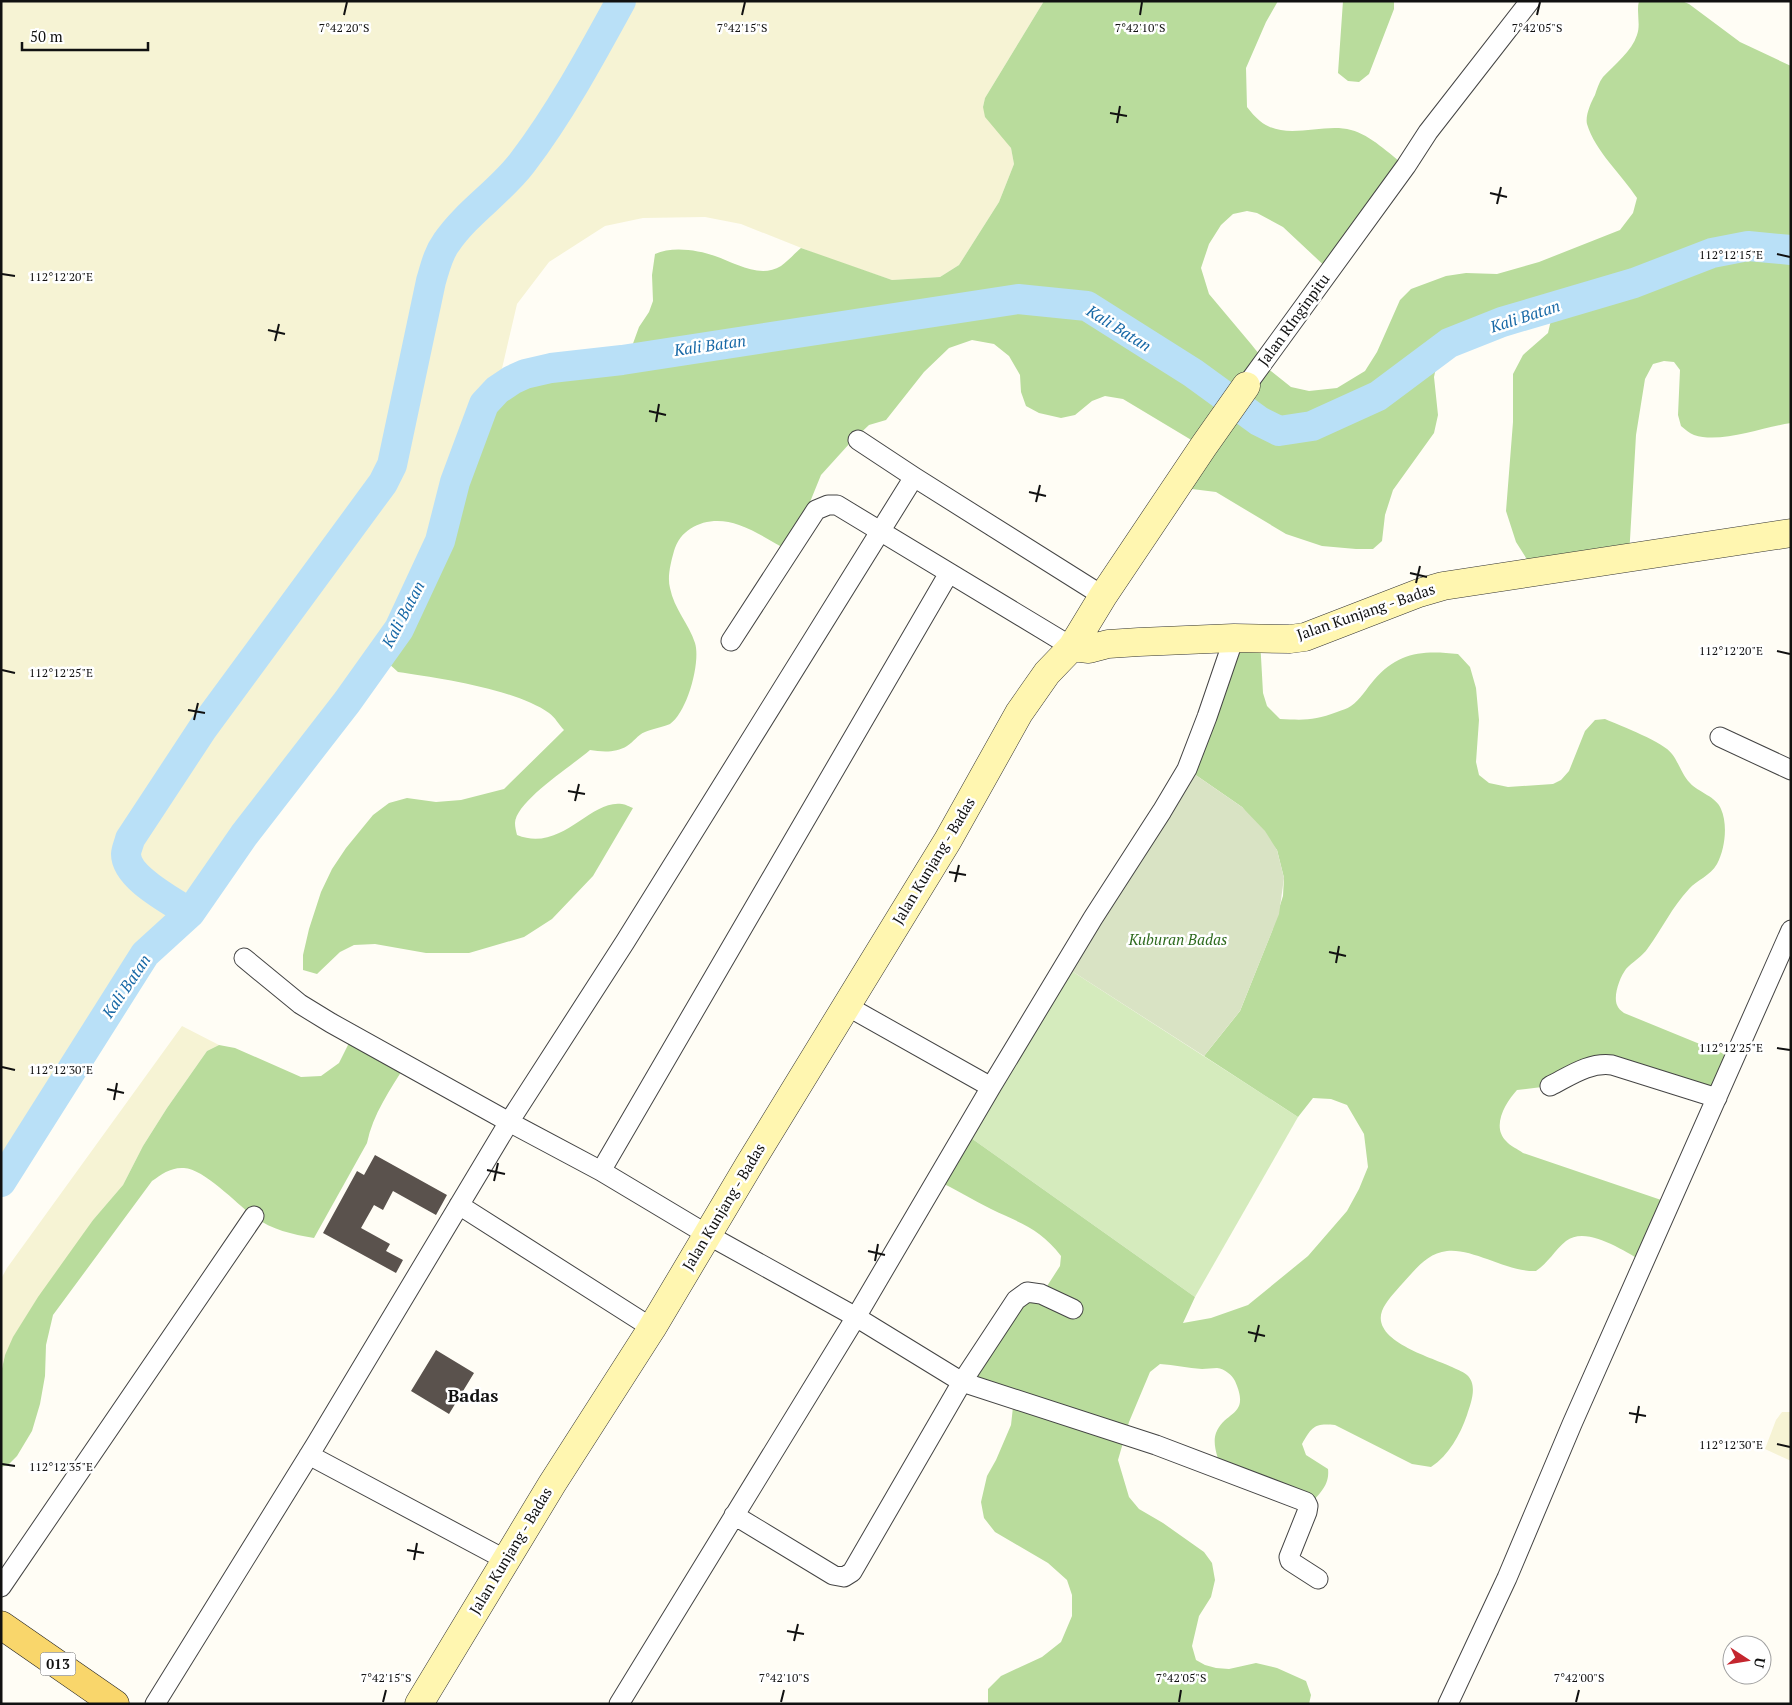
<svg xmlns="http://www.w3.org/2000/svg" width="1792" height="1705" font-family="'PT Serif',serif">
<rect width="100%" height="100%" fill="#fffdf5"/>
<path fill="#f6f3d4" d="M1 1H1044L985 98 983 107 1011 148 1014 164 999 202 959 265 940 277 892 280 824 257 741 224 705 217 643 218 605 226 549 262 517 304 497 390 484 405 455 482 440 541 399 629 347 703 244 835 190 913 152 948 1 1184Z
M182 1026 219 1045 207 1051 167 1108 143 1146 123 1185 93 1220 5 1355 1 1373V1279L7 1268Z
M1782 1412H1791V1461L1765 1449 1776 1420Z"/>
<path fill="#d5ebbd" d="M1064 966 1298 1117 1195 1297 964 1133Z"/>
<path fill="#b9dc9c" d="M1044 1H1278L1266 22 1246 68 1247 107C1251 112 1255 117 1260 121 1285 142 1323 122 1351 130 1371 135 1389 154 1406 166L1330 271 1283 227 1257 213 1247 211 1233 214 1221 225 1209 244 1201 268 1209 294 1251 344 1259 354 1262 364 1291 387 1309 391 1337 388 1365 371 1377 352 1400 300 1411 289 1446 276 1466 273 1497 274 1539 262 1620 230 1633 213 1637 198C1622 175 1595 151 1587 124 1585 116 1591 102 1595 95 1597 89 1599 82 1603 77 1614 65 1632 51 1637 35 1641 24 1636 12 1639 1H1682L1689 4 1740 42 1791 66V423C1762 427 1721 444 1694 435 1689 433 1685 429 1681 426L1678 415 1680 370 1674 362 1664 361 1653 364 1645 379 1636 435 1629 557 1535 572 1516 542 1506 511 1513 422V374L1523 355 1548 333 1551 320 1540 310C1511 319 1464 331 1440 349L1434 377 1438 415 1434 433 1393 490 1385 515 1382 541 1373 549H1356L1322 546 1286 534 1216 492 1176 487 1203 447 1123 399 1105 396 1092 401 1075 415 1061 418 1039 413 1026 406 1021 392 1020 375 1009 356 994 344 972 340 949 348 924 372 886 420 869 425 850 443 821 475 810 502 816 510 790 551C773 543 757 531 739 525 714 515 682 523 674 551 671 562 667 577 670 588 674 609 689 624 695 643 701 662 687 713 670 724 664 727 651 729 645 732 637 735 634 742 627 746 616 753 602 752 590 750 573 765 516 801 515 823 515 827 516 831 517 835 562 853 590 799 622 804 625 804 630 807 633 808L593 876 552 919 524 937 469 953H426L375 944 354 945 340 952 317 974 303 970V955L309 929 321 892 332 869 346 848 373 815 389 803 407 798 436 802 461 800 504 789 564 730C559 725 555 717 549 713 515 689 439 678 398 672L387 662 381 654 399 629 440 541 455 482 484 404 497 390 512 380 525 374 551 368 622 360 631 349 639 327 649 312 653 301 652 275 655 254C672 246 698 250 715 256 735 263 760 279 781 266 788 261 795 253 801 248L892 280 940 277 959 265 999 202 1014 164 1011 148 985 117 983 107 985 98Z
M1343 1H1394V9L1369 74 1359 82 1348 81 1338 73Z
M1234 638 1260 639 1263 693 1267 706 1280 719C1303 720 1314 721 1337 712 1341 710 1347 709 1351 706 1360 700 1367 688 1374 680 1398 652 1423 650 1458 654L1470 667 1476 688 1479 720 1476 762 1479 775 1489 783 1508 787 1553 784 1561 780 1569 771 1585 731 1595 720 1605 719C1621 726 1664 742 1672 754 1679 763 1682 775 1690 783 1698 792 1717 797 1721 809 1728 825 1725 849 1717 864 1710 876 1697 880 1689 889 1672 907 1662 929 1648 948 1642 957 1632 962 1626 969 1620 977 1613 995 1617 1005 1618 1008 1621 1011 1624 1013L1734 1058 1717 1098 1612 1065 1550 1086 1517 1090C1506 1102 1491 1126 1506 1141 1510 1146 1518 1149 1523 1153L1670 1203 1644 1262C1625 1252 1587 1225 1566 1241 1555 1250 1548 1263 1536 1271 1507 1272 1473 1248 1447 1251 1427 1253 1415 1270 1402 1284 1395 1292 1386 1301 1382 1311 1371 1342 1435 1358 1454 1368 1458 1370 1464 1372 1467 1375 1478 1385 1471 1403 1467 1415 1460 1435 1449 1455 1431 1467L1412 1464 1335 1425C1315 1423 1312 1426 1302 1444L1306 1455 1328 1469C1330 1486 1318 1495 1308 1506L1222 1470C1218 1459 1212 1444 1216 1433 1225 1410 1251 1417 1235 1381 1232 1375 1225 1369 1217 1368 1212 1368 1207 1369 1202 1369 1188 1368 1174 1365 1160 1364L1150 1372 1129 1422 1118 1460 1129 1497 1139 1509 1163 1523 1204 1552 1212 1563 1215 1580 1211 1597 1199 1616 1192 1646 1196 1660 1205 1665 1216 1668 1229 1669 1256 1663 1277 1668 1306 1681 1311 1695 1309 1704H988V1689L1001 1676 1042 1657 1061 1642 1072 1616V1595L1067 1580 1048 1563 995 1532 984 1518 981 1502 987 1476 996 1460 1011 1425 1013 1407 962 1382 1016 1300 1042 1294 1060 1266 1061 1256C1041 1229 1020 1223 991 1209 973 1200 955 1189 936 1180L964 1133 1195 1297 1183 1323 1211 1318 1248 1305 1308 1256 1347 1211 1359 1189 1368 1167 1364 1134 1347 1105 1331 1099 1313 1098 1298 1117 1204 1056 1240 1011 1272 931 1283 896 1284 878 1277 850 1242 807 1187 769Z
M353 1035 406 1064C390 1090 373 1114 367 1143L314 1238C291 1234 272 1230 253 1216 236 1203 204 1169 184 1168 171 1167 162 1174 152 1181L53 1315 46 1345 45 1376 40 1404 32 1431 17 1456 8 1465 1 1467V1373L5 1355 13 1337 38 1297 93 1220 123 1185 143 1146 167 1108 207 1051 219 1045 235 1048 301 1077 321 1076 339 1063Z"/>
<path fill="#d9e3c4" d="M1187 769 1242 807 1265 831 1277 850 1284 878 1279 914 1240 1011 1204 1056 1064 966Z"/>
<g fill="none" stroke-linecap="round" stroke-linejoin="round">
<path stroke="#b9e0f7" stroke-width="30" d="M190 913C172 901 126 878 126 854 126 850 129 844 130 839L203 728 383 483 392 465 431 281C435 268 438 254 446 243 467 212 500 192 522 163 560 113 591 56 621 1
M1 1182 145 954 190 913 244 835 347 702 399 629 440 541 455 482 484 404 497 390 512 380 525 374 551 368 622 360 1018 299 1087 306 1193 373 1259 421 1279 431 1312 426 1378 396 1449 343 1502 322 1634 283 1712 253 1748 246 1791 250"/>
</g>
<path fill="#5a524d" d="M375 1155 447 1195 436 1215 393 1191 383 1210 374 1205 361 1228 390 1244 386 1251 403 1260 396 1273 323 1233 357 1171 364 1175Z
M436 1350 474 1373 449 1414 411 1391Z"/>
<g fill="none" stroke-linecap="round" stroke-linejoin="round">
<defs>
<path id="street" d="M1246 386 1406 166 1428 132 1530 1
M858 440 914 477 1103 596
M731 641 816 510 828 505H837L1072 647
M1720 737 1791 770
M244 958 300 1004 331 1023 509 1122 601 1171 708 1235 856 1317 962 1382 852 1572 844 1577 833 1575 734 1515
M847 1006 991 1087
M1550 1086C1570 1076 1589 1062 1612 1065L1717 1098
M601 1171 949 573
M459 1205 652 1328
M1073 1309 1041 1294 1027 1292 1016 1300 962 1382 1156 1445 1306 1502 1308 1506 1307 1512 1289 1557 1290 1561 1318 1579
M309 1455 506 1560
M1 1587 254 1216
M155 1704 316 1444 509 1122 625 942 914 477
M619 1704 856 1317 991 1087 1093 918 1162 811 1187 769 1207 717 1234 638
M1448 1704 1507 1578 1572 1424 1791 930"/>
<path id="secondary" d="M1072 647 1089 649 1108 644 1139 642 1234 638 1290 639 1305 637 1419 593 1443 586 1791 533
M419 1704 552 1484 652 1328 749 1165 948 840 1019 713 1047 673 1072 647 1103 596 1203 447 1246 386"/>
<path id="primary" d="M1 1625 115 1704"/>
</defs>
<use href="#street" stroke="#444" stroke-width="21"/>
<use href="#secondary" stroke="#333" stroke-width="29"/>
<use href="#primary" stroke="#222" stroke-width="29"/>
<use href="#street" stroke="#fff" stroke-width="19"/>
<use href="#secondary" stroke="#fff6b0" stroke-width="28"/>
<use href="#primary" stroke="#f9d66b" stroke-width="28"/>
</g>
<path fill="none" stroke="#111" stroke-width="2" d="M344 15 347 2M742 15 745 2M1140 15 1142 2M1537 15 1540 2M1110 113 1127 116M1117 123 1120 106M1490 193 1507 197M1497 204 1501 187M1777 254 1790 257M2 274 15 276M268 330 285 334M275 341 279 324M649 411 666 415M656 422 659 404M1029 492 1046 496M1036 502 1040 485M1410 573 1427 577M1416 583 1420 566M1777 651 1790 654M2 670 15 673M188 710 205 713M194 720 198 703M568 791 585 794M575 801 579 784M949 872 966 875M955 882 959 865M1329 952 1346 956M1336 963 1339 946M1777 1048 1790 1050M2 1067 15 1070M107 1089 124 1093M114 1100 117 1083M487 1170 505 1174M494 1181 498 1163M868 1251 885 1255M875 1261 878 1244M1248 1332 1265 1336M1255 1342 1259 1325M1629 1413 1646 1416M1636 1423 1639 1406M1777 1444 1790 1447M2 1464 15 1466M407 1550 424 1553M414 1560 417 1543M787 1631 804 1634M794 1641 798 1624M383 1702 386 1690M781 1702 784 1690M1179 1702 1181 1690M1576 1702 1579 1690"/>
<g text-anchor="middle" stroke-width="5" stroke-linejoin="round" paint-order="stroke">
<rect fill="#fff" stroke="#585858" stroke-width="1" x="40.5" y="1652.5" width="35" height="23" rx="4"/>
<g font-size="14" font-weight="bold" fill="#111">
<text x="58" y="1669">013</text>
</g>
<g font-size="15" fill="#111" stroke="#fff">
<text transform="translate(1294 320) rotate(-54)" y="5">Jalan RInginpitu</text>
<text transform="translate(1366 612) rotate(-19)" y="5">Jalan Kunjang - Badas</text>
<text transform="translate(934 861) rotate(-59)" y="5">Jalan Kunjang - Badas</text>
<text transform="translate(724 1207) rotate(-59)" y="5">Jalan Kunjang - Badas</text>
<text transform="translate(511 1551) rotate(-59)" y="5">Jalan Kunjang - Badas</text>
</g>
<g font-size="15" font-style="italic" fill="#2f6b1f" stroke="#fff">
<text x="1178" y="945">Kuburan Badas</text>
</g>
<g font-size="16" font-style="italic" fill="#1768a6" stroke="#fff">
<text transform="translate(1525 316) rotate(-18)" y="6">Kali Batan</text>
<text transform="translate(1119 328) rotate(32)" y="6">Kali Batan</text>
<text transform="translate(710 345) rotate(-8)" y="6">Kali Batan</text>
<text transform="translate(403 614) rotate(-62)" y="6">Kali Batan</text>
<text transform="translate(126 986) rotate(-56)" y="6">Kali Batan</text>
</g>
<g font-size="18" font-weight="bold" fill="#111" stroke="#fff">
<text x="473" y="1402">Badas</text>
</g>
</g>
<g font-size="12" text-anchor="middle" fill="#111" stroke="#fff" stroke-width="5" stroke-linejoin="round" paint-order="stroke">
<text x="344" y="32">7°42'20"S</text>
<text x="742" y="32">7°42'15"S</text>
<text x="1140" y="32">7°42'10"S</text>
<text x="1537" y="32">7°42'05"S</text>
<text x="1731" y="259">112°12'15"E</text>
<text x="61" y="281">112°12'20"E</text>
<text x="1731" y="655">112°12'20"E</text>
<text x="61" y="677">112°12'25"E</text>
<text x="1731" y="1052">112°12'25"E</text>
<text x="61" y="1074">112°12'30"E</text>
<text x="1731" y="1449">112°12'30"E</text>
<text x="61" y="1471">112°12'35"E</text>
<text x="386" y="1682">7°42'15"S</text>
<text x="784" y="1682">7°42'10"S</text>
<text x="1181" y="1682">7°42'05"S</text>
<text x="1579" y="1682">7°42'00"S</text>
</g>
<rect width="1792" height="1705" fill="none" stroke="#111111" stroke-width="5"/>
<g transform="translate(1747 1660) rotate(102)"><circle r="24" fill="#ffffff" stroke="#a0a0a0"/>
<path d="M0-4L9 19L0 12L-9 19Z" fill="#c4262e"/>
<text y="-8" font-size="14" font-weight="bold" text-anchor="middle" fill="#111111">U</text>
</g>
<path d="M22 42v8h126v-8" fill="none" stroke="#111111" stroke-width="2.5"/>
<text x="30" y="42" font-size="15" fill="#111111" stroke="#ffffff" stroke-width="4" paint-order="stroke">50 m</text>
</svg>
